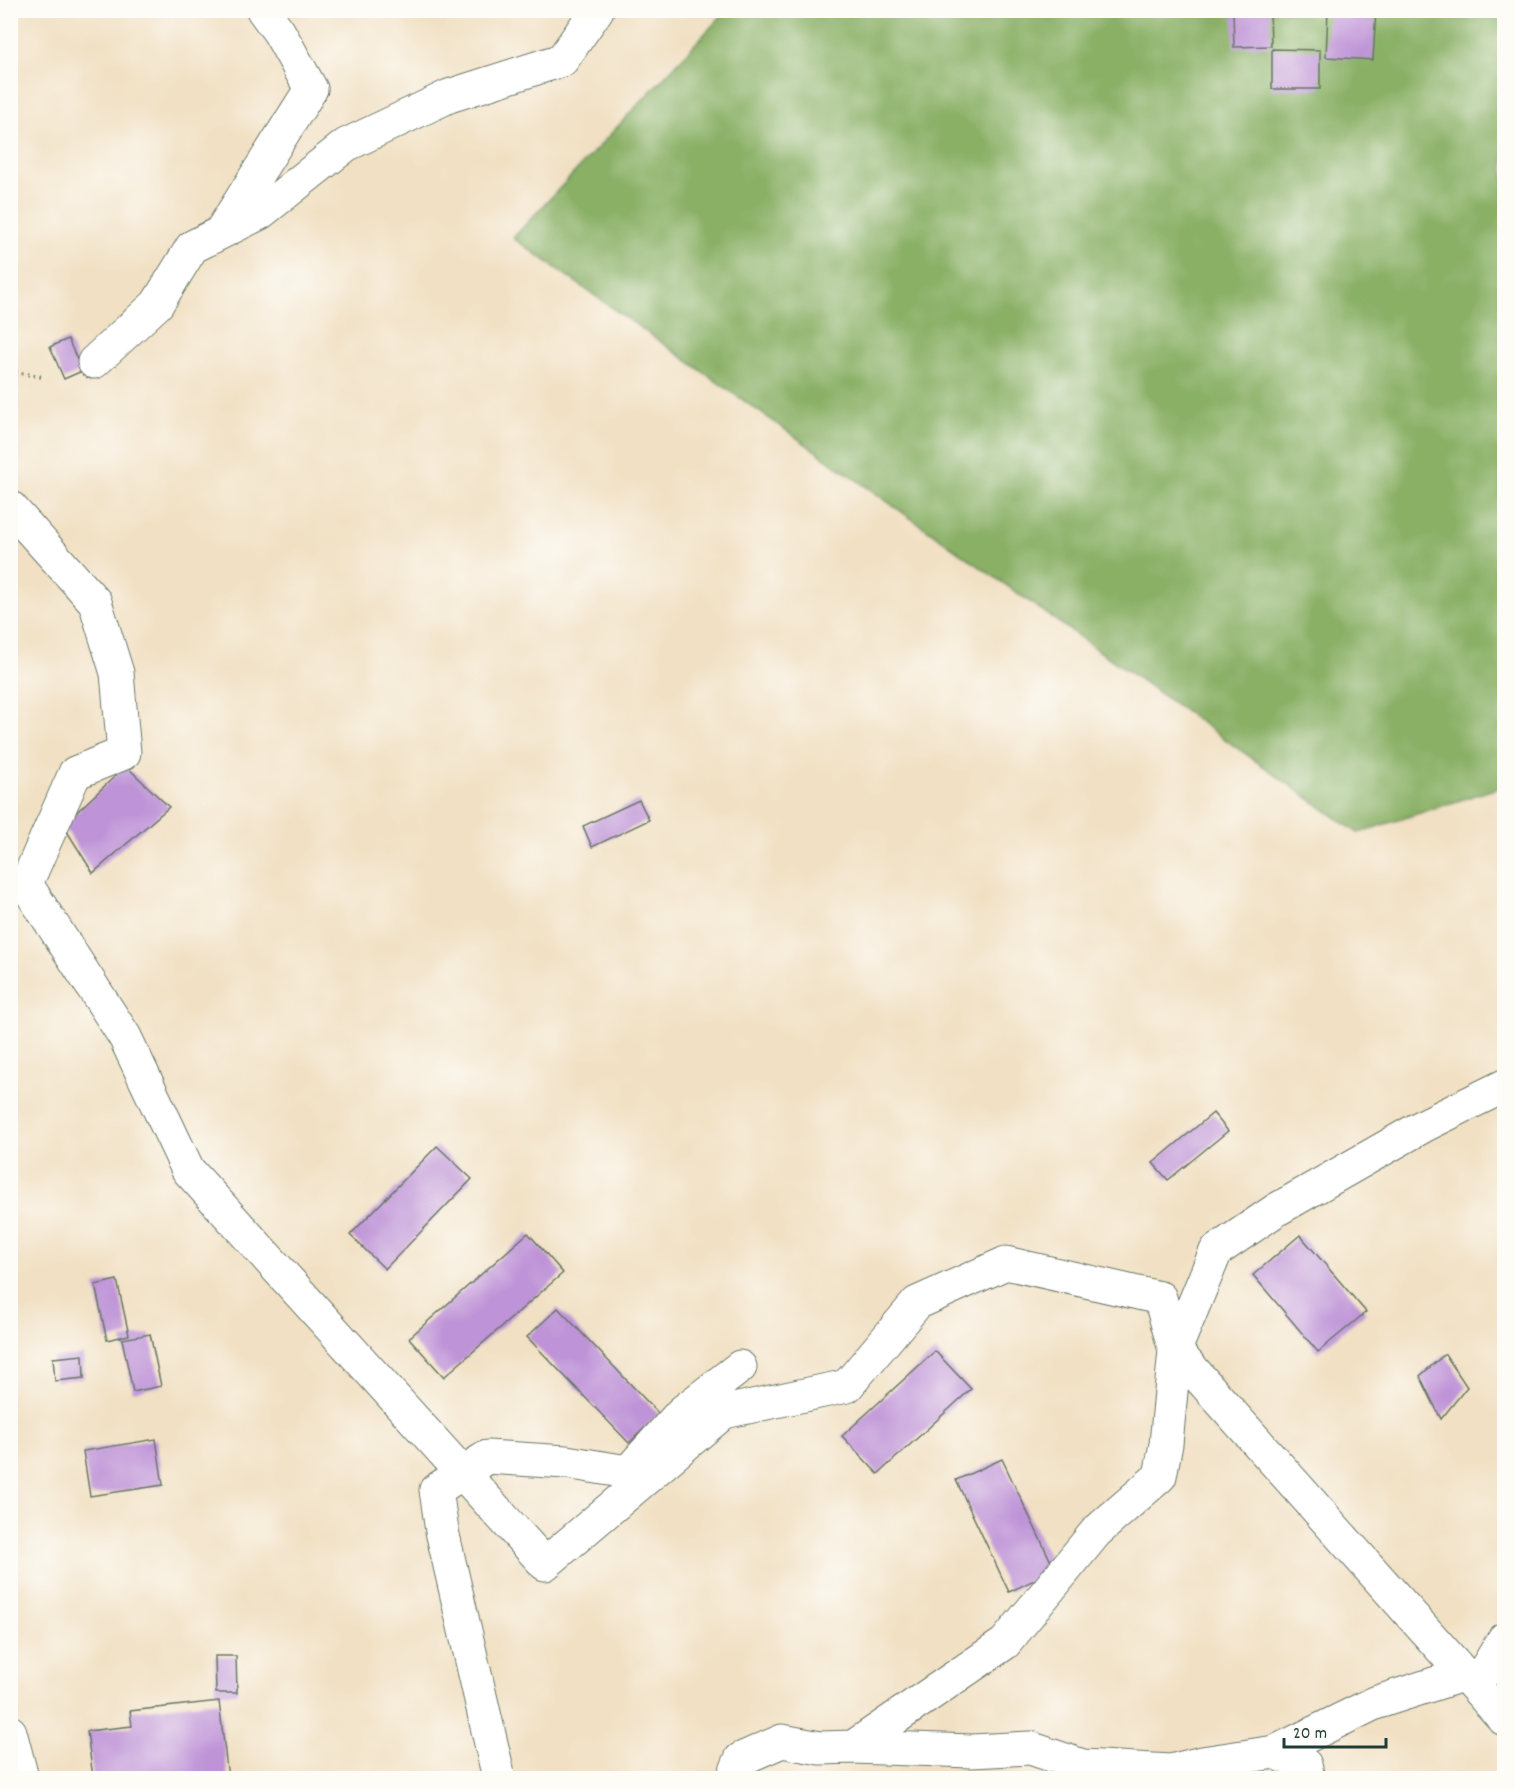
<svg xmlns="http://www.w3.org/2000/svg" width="1515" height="1789" font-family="Dekko,sans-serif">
<rect width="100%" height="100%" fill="#fdfcf7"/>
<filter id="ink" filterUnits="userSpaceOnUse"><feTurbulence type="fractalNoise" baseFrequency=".0167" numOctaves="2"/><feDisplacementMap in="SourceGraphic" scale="12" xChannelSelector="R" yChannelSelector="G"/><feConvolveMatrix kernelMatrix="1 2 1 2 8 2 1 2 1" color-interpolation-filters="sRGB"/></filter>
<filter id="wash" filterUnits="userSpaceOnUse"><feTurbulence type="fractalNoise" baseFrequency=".008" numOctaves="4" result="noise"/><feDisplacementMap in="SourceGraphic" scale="24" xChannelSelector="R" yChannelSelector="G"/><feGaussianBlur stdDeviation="1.35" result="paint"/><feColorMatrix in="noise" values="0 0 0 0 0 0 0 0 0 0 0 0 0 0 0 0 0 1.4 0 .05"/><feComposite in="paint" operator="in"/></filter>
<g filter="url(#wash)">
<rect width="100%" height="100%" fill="#f1e0c3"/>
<path fill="#8ab066" stroke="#54764d" stroke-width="1.5" d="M726 11H1504V786L1358 833 513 238Z"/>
<g id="blocks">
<path fill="#be93d7" d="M1233 10H1270L1271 46 1234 47Z
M1328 10H1376L1373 60 1326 57Z
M1272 49 1320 50V89H1272Z
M68 339 82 371 64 379 50 347Z
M126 766 169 807 93 873 63 825Z
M639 800 649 820 592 847 583 826Z
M1213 1113 1228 1131 1168 1180 1153 1163Z
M437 1146 472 1179 385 1269 350 1235Z
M528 1233 563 1273 444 1377 409 1338Z
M1300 1235 1366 1312 1318 1352 1253 1275Z
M117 1280 129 1335 107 1340 95 1285Z
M558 1308 659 1414 629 1443 527 1337Z
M150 1334 161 1386 133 1392 122 1339Z
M935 1351 971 1389 878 1474 842 1436Z
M1445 1354 1467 1387 1441 1419 1420 1376Z
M83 1355 84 1378 55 1381 53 1358Z
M156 1439 163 1485 90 1496 83 1451Z
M1002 1459 1055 1570 1009 1592 956 1480Z
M215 1656H236L237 1693H216Z
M219 1701 228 1778H93L87 1731 132 1726 130 1711Z"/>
</g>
</g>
<g filter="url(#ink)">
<use href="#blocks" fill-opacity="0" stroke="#687666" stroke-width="1.5"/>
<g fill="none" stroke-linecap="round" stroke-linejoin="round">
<defs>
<path id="minor" d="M220 233 311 89 279 32 263 10
M94 362 157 304 192 247 260 213 346 145 449 96 562 60 597 10
M10 507 95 602 117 673 124 753 75 773 26 884 125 1037 188 1170 545 1564 724 1412 847 1386 917 1303 1006 1263 1160 1298 1175 1350 1504 1719
M1476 1685 1504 1639
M10 1732 22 1778
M853 1747 1005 1643 1096 1532 1160 1476 1166 1444 1175 1350 1216 1251 1276 1210 1425 1125 1504 1086
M1275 1752 1375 1703 1465 1674 1480 1689
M499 1778 442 1531 436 1490 487 1457 566 1462 628 1472 682 1412 740 1367
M733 1778 741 1759 782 1741 820 1748 853 1747 972 1751 1030 1748 1083 1766 1171 1771 1202 1763 1275 1752 1305 1765 1308 1778"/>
</defs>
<use href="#minor" stroke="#687666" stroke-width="35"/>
<path stroke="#687666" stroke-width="4" stroke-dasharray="1.5 4.5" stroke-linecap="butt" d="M10 371 42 377"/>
<use href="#minor" stroke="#fff" stroke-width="33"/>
</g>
</g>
<rect width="1515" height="1789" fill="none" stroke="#fdfcf7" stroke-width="36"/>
<path d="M1284 1738v9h102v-9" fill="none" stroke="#1f3d34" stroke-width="3"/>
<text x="1293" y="1738" font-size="18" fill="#1f3d34" stroke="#fdfcf7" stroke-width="4.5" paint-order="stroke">20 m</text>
</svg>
